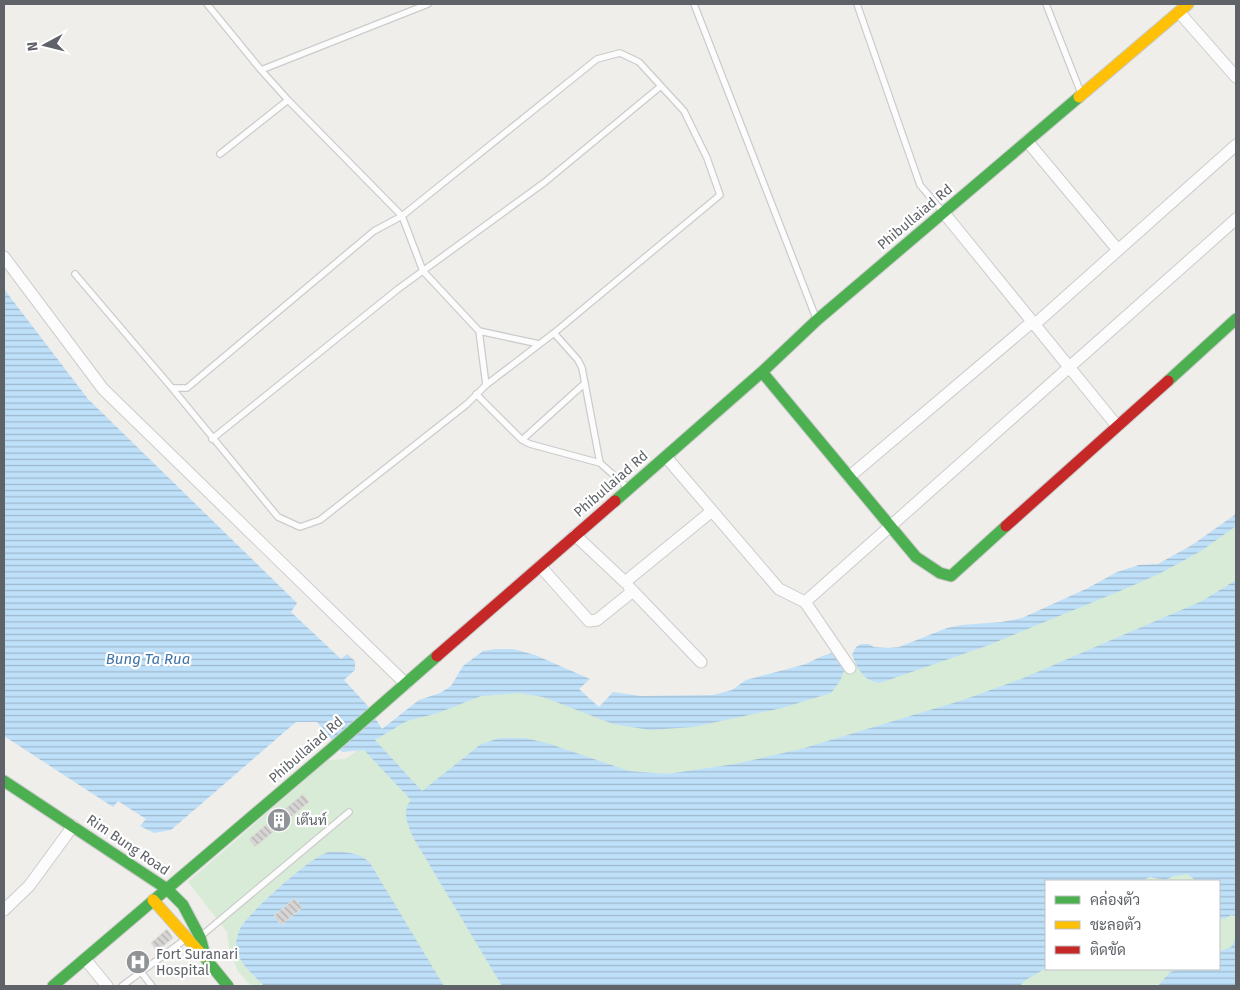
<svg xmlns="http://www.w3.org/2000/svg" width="1240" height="990" font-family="'Fira Sans',Sarabun,sans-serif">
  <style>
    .green { fill: #d8ebd6; fill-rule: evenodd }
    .water { fill: url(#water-rules) }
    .building { fill: url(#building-back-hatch); stroke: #deddd9 }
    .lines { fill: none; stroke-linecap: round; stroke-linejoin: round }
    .lane-casing { stroke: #cbcccc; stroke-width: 8 }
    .street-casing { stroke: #cbcccc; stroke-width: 13 }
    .fast-casing { stroke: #cacacb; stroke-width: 13 }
    .slow-casing { stroke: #cacacb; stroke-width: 13 }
    .jam-casing { stroke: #cacacb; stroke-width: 13 }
    .lane { stroke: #fdfcfc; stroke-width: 5.5 }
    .street { stroke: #fdfcfc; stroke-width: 11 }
    .fast { stroke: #4caf50; stroke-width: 11 }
    .slow { stroke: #ffc107; stroke-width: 11 }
    .jam { stroke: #c62828; stroke-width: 11 }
    .labels { text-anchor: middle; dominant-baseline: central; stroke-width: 4.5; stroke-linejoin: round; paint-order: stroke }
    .street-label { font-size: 14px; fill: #5f6368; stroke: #fff }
    .poi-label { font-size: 14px; fill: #5f6368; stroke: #fff; text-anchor: start }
    .water-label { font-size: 15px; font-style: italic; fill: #4174aa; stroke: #fff }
  </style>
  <defs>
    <pattern id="water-rules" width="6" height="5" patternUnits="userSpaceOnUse" patternTransform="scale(1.25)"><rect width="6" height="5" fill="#bfe0f9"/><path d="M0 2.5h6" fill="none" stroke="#9eb9cd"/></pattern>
    <pattern id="building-back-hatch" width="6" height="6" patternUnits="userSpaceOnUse" patternTransform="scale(1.25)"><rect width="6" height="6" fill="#d6d5d3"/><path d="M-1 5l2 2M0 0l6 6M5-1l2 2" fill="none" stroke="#b1b0af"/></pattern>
  </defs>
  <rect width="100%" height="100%" fill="#efeeea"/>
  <!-- green -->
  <path class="green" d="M1236 519V986H251L237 970 229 948 227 932 188 882 328 760 345 759 395 725 477 692 514 689 646 723 859 661 874 677 1161 567ZM1046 881H1219V969H1046Z"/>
  <!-- water -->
  <path class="water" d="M4 289 88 399 297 603 291 612 341 659 347 654 355 661V670L344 680 367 705 382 729 419 700 440 693 451 686 463 666 483 651 495 649H513L535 655 590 679 579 689 599 707 613 692 641 696 713 695 732 690 746 680 806 664 822 656 832 653 838 659 844 671 840 681 831 693 782 708 693 727 650 730 613 724 543 697 519 693 481 696 438 713 407 721 375 740 422 791 481 744 500 738H524L547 743 629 771 667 774 735 764 801 749 963 700 1021 679 1202 601 1236 580V916L1231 915 1225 919 1219 918V881H1194L1193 878 1187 874 1174 876 1165 880 1150 877 1141 881H1046V967C1037 976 1027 976 1020 986H502L414 839C408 826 401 812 411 800L364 750 342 752 317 722H296L171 830 154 833 140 826 146 819 118 801 113 807 4 736Z
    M1236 514V526L1201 551 1159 574 1120 591 989 645 880 683C863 681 858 669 852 655L856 647 861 644H869L874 647 888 648 899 647 947 628 961 625 1002 622 1022 618 1088 588 1117 572 1139 565 1158 564 1192 545Z
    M328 852C344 852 358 851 370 863L444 986H264C254 975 237 962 236 946 236 940 238 932 241 927 252 910 309 858 328 852Z
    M1236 938V986H1158L1170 972 1183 969H1219V952L1231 947Z"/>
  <!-- building -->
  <path class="building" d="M303 794 309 802 255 847 249 839Z
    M295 898 302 908 281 925 274 916Z
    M167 929 173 938 157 951 151 943Z"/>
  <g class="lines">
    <!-- lane casing -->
    <g class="lane-casing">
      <path id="lane" d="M207 4 261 70 428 4
        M694 4 816 318
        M857 4 920 185 943 212
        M1046 4 1081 93
        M261 70 288 100 402 216 423 271 479 331 486 385
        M220 154 288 100
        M75 274 172 388 278 517 300 527 320 520 467 404 486 385 554 333 720 195 707 158 684 111 639 62 620 53 597 59 402 216 374 231 187 388H172
        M479 331 539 344
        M554 333 578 360 582 368 600 463
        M476 394 522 440 530 444 600 463 627 487
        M212 439 398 289 545 182 661 86
        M522 440 585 383
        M201 936 349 812
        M141 972 152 986
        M122 986 187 938"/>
    </g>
    <!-- street casing -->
    <g class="street-casing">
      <path id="street" d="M1179 12 1236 77
        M1027 141 1118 250
        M944 213 1117 426
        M4 257 103 389 406 684
        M1034 325 1236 145
        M666 457 779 589 805 602 850 668
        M849 477 1032 322
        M575 535 625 582 712 511
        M540 566 589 621 597 620 633 591
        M629 587 701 662
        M805 602 1236 219
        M4 910 29 886 73 826
        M85 959 107 986"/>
    </g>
    <!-- fast casing -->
    <g class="fast-casing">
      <path id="fast" d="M762 372 916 557 940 573 951 576 1006 526
        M1168 381 1236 319
        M615 501 762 372 817 320 1079 97
        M4 781 167 889 183 905 200 937 206 959 228 986
        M53 986 330 750 437 656"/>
    </g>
    <!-- slow casing -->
    <g class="slow-casing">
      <path id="slow" d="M1079 97 1188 4
        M153 900 203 956"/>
    </g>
    <!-- jam casing -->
    <g class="jam-casing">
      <path id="jam" d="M1006 526 1168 381
        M437 656 615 501"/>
    </g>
    <!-- lane -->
    <use href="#lane" class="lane"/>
    <!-- street -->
    <use href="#street" class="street"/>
    <!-- fast -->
    <use href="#fast" class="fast"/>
    <!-- slow -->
    <use href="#slow" class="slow"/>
    <!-- jam -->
    <use href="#jam" class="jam"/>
  </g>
  <!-- icons -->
  <defs>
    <g id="building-disc" transform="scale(1.25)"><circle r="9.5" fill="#919496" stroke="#fff"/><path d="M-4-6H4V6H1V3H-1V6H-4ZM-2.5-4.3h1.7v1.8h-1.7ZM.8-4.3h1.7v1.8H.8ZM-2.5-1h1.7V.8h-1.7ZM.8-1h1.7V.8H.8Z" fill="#fff"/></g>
    <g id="hospital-disc" transform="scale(1.25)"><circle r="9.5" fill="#919496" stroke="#fff"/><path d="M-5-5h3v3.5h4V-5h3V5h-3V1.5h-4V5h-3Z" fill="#fff"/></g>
  </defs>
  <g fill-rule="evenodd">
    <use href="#building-disc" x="279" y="820"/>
    <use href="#hospital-disc" x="138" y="962"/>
  </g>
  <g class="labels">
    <!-- street labels -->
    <g class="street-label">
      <text transform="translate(915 217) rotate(-40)">Phibullaiad Rd</text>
      <text transform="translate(611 484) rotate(-41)">Phibullaiad Rd</text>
      <text transform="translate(306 750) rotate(-41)">Phibullaiad Rd</text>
      <text transform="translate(128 845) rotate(34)">Rim Bung Road</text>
    </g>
    <!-- poi labels -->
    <g class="poi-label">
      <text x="296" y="820">เต๊นท์</text>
      <text x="156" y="954">Fort Suranari<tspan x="156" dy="16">Hospital</tspan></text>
    </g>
    <!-- water labels -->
    <g class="water-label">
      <text x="148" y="659">Bung Ta Rua</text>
    </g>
  </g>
  <!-- border -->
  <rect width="1240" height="990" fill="none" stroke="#5f6368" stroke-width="10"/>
  <!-- legend -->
  <rect x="1045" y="880" width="175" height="90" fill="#ffffff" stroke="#bfc1c3"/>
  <rect x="1055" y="896" width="25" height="8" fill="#4caf50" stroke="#bfc1c3"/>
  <text x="1090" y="905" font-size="15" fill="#5f6368">คล่องตัว</text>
  <rect x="1055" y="921" width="25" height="8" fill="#ffc107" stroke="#bfc1c3"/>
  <text x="1090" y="930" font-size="15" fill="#5f6368">ชะลอตัว</text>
  <rect x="1055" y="946" width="25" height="8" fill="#c62828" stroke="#bfc1c3"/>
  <text x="1090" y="955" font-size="15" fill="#5f6368">ติดขัด</text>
  <!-- north arrow -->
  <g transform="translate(45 45) rotate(263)" stroke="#ffffff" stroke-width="4" paint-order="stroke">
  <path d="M0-4L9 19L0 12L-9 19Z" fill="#5f6368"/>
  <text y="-8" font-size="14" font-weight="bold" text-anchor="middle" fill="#5f6368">N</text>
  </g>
</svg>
